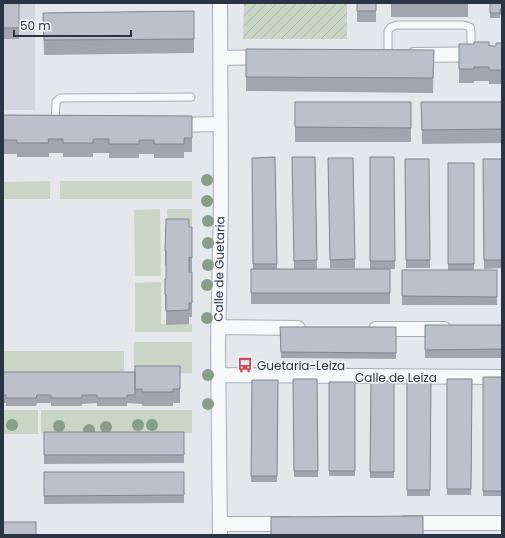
<svg xmlns="http://www.w3.org/2000/svg" width="505" height="538" font-family="Poppins,sans-serif">
  <style>
    .built { fill: #d2d6de }
    .grass { fill: #c9d6c5 }
    .garden { fill: url(#garden-furrows) }
    .lines { fill: none; stroke-linecap: round; stroke-linejoin: round }
    .lane-casing { stroke: #a9aeb7; stroke-width: 9 }
    .street-casing { stroke: #a9aeb7; stroke-width: 16 }
    .lane { stroke: #f7f8fa; stroke-width: 7 }
    .street { stroke: #f7f8fa; stroke-width: 14 }
    .tree { fill: #899d89 }
    .wall { fill: #a1a5ae }
    .building { fill: #bbc0ca; stroke: #83868d }
    .labels { text-anchor: middle; dominant-baseline: central; stroke-width: 3; stroke-linejoin: round; paint-order: stroke }
    .street-label { font-size: 12px; fill: #2b3445; stroke: #f4f6f9 }
    .poi-label { font-size: 12px; fill: #2b3445; stroke: #f4f6f9; text-anchor: start }
  </style>
  <defs>
    <pattern id="garden-furrows" width="10" height="10" patternUnits="userSpaceOnUse"><rect width="10" height="10" fill="#c9d6c5"/><path d="M-1 1l2-2M0 10L10 0M9 11l2-2" fill="none" stroke="#adb8ab"/></pattern>
  </defs>
  <rect width="100%" height="100%" fill="#e4e7ec"/>
  <!-- built -->
  <path class="built" d="M3 3H35V110H3Z"/>
  <!-- grass -->
  <path class="grass" d="M50 181V199H3V182Z
    M60 181H192V199H60Z
    M160 209 161 276H135L134 210Z
    M167 209H192V233H168Z
    M161 282V324H192V332H135V283Z
    M134 342H192V373L134 374Z
    M4 351H124V374H4Z
    M3 410H38V434H3Z
    M41 410H192V433H41Z"/>
  <!-- garden -->
  <path class="garden" d="M244 3H347V39H243Z"/>
  <g class="lines">
    <!-- lane casing -->
    <g class="lane-casing">
      <path id="lane" d="M388 56V31L391 27 397 25H463L470 27 471 32V54
        M55 125 56 102 59 99 61 98 191 97"/>
    </g>
    <!-- street casing -->
    <g class="street-casing">
      <path id="street" d="M220 3 221 206 218 345 220 535
        M414 55 502 54
        M220 58 266 57
        M175 125 220 124
        M218 327 298 328
        M376 329H444
        M218 375 502 377
        M404 523H502
        M220 524H290"/>
    </g>
    <!-- lane -->
    <use href="#lane" class="lane"/>
    <!-- street -->
    <use href="#street" class="street"/>
  </g>
  <!-- trees -->
  <g class="tree">
    <circle cx="207" cy="180" r="6"/>
    <circle cx="207" cy="201" r="6"/>
    <circle cx="208" cy="221" r="6"/>
    <circle cx="208" cy="243" r="6"/>
    <circle cx="208" cy="265" r="6"/>
    <circle cx="207" cy="285" r="6"/>
    <circle cx="207" cy="318" r="6"/>
    <circle cx="208" cy="375" r="6"/>
    <circle cx="208" cy="404" r="6"/>
    <circle cx="12" cy="425" r="6"/>
    <circle cx="138" cy="425" r="6"/>
    <circle cx="152" cy="425" r="6"/>
    <circle cx="59" cy="426" r="6"/>
    <circle cx="106" cy="427" r="6"/>
    <circle cx="89" cy="430" r="6"/>
  </g>
  <!-- wall -->
  <path class="wall" d="M3 3H19V39H3Z
    M357 3H376V22H357Z
    M391 3H468V17H391Z
    M490 3H502V15H500V18H490Z
    M194 11V53L44 55 43 13Z
    M502 43V84H489V81H474V83H459V44L496 46Z
    M246 49 434 50 433 93 246 91Z
    M295 102H411V142H295Z
    M421 102H502V143L422 144Z
    M3 115 192 116V152H184V158H154V154H139V158H109V153H93V157H63V153H49V157H17V154H3Z
    M275 157 277 269H294L292 157H315L317 269H370V157H394L395 269H390V304H251V269H253L252 158Z
    M328 158H353L355 268H330Z
    M405 159H429L430 268H406Z
    M483 159H502V268L484 269Z
    M448 163H474V270H448Z
    M189 227H192V272L189 271V272H192V317H189V324L166 325V309H165V279H166V265H165V251Z
    M402 270H497V305H402Z
    M425 325H502V358H425Z
    M280 327H396V359L281 358Z
    M3 372 180 389V403H173V406H142V404L127 403V406H97V403L82 404V406H51V403H37L36 406H6V403H3Z
    M483 377H502V496H483Z
    M293 379H317L318 477H294Z
    M407 379H431L430 496H407Z
    M447 379H472L471 495H447Z
    M252 380H278L277 482H251Z
    M371 381H394V478H370Z
    M329 382H355V476H329Z
    M44 432H184V463L44 464Z
    M44 472H184V503L44 504Z"/>
  <!-- building -->
  <path class="building" d="M3 3H19V28H3Z
    M357 3H376V11H357Z
    M490 3H502V9H500V13H490Z
    M194 11V39L44 40 43 13Z
    M474 42H489V46H496V43H502V70H489V67H474V69H459V44H474Z
    M246 49 434 50 433 78 246 77Z
    M295 102H411V128L295 127Z
    M421 102H502V129L422 130Z
    M3 115 192 116V138H184V144H154V140H139V144H109V139H93V143H63V139H48L49 143H17V140H3Z
    M275 157 277 264H253L252 158Z
    M292 157H315L317 260 294 261Z
    M370 157H394L395 261H370Z
    M328 158H353L355 259 330 260Z
    M405 159H429L430 260H406Z
    M483 159H502V260H484Z
    M448 163H474V264H448Z
    M166 219H189V227H192V258L189 257V272H192V303H189V310L166 311V295H165V279H166V251H165Z
    M251 269H390V293H251Z
    M402 270H497V297L402 296Z
    M425 325H502V349L425 350Z
    M280 327H396V353L281 352Z
    M135 366H180V389H173V392H142V389H135Z
    M3 372H135V395H127V398H97V395H82V398H51V395H37L36 398H6V395H3Z
    M483 377H502V491H483Z
    M293 379H317L318 471H294Z
    M407 379H431L430 490H407Z
    M447 379H472L471 489H447Z
    M252 380H278L277 476H251Z
    M371 381H394V472H370Z
    M329 382H355V471H329Z
    M44 432H184V455H44Z
    M44 472H184V495L44 496Z
    M423 516V535H271V517Z
    M3 522H36V535H3Z"/>
  <!-- icons -->
  <defs>
    <g id="bus-bare" transform="scale(1.2)"><path d="M-5-6H5V4H4V6H2V4H-2V6H-4V4H-5ZM-3.5-4V0h7V-4ZM-3.5 1.2v1.5H-2V1.2ZM2 1.2v1.5H3.5V1.2Z" fill="#d1495b" stroke="#f4f6f9" stroke-width="2.5" paint-order="stroke"/></g>
  </defs>
  <g fill-rule="evenodd">
    <use href="#bus-bare" x="245" y="365"/>
  </g>
  <g class="labels">
    <!-- street labels -->
    <g class="street-label">
      <text transform="translate(219 269) rotate(-89)">Calle de Guetaria</text>
      <text x="396" y="377">Calle de Leiza</text>
    </g>
    <!-- poi labels -->
    <g class="poi-label">
      <text x="257" y="365">Guetaria-Leiza</text>
    </g>
  </g>
  <!-- border -->
  <rect width="505" height="538" fill="none" stroke="#2b3445" stroke-width="8"/>
  <!-- scale -->
  <path d="M14 30v6h117v-6" fill="none" stroke="#2b3445" stroke-width="2"/>
  <text x="20" y="30" font-size="12" fill="#2b3445" stroke="#f4f6f9" stroke-width="3" paint-order="stroke">50 m</text>
</svg>
